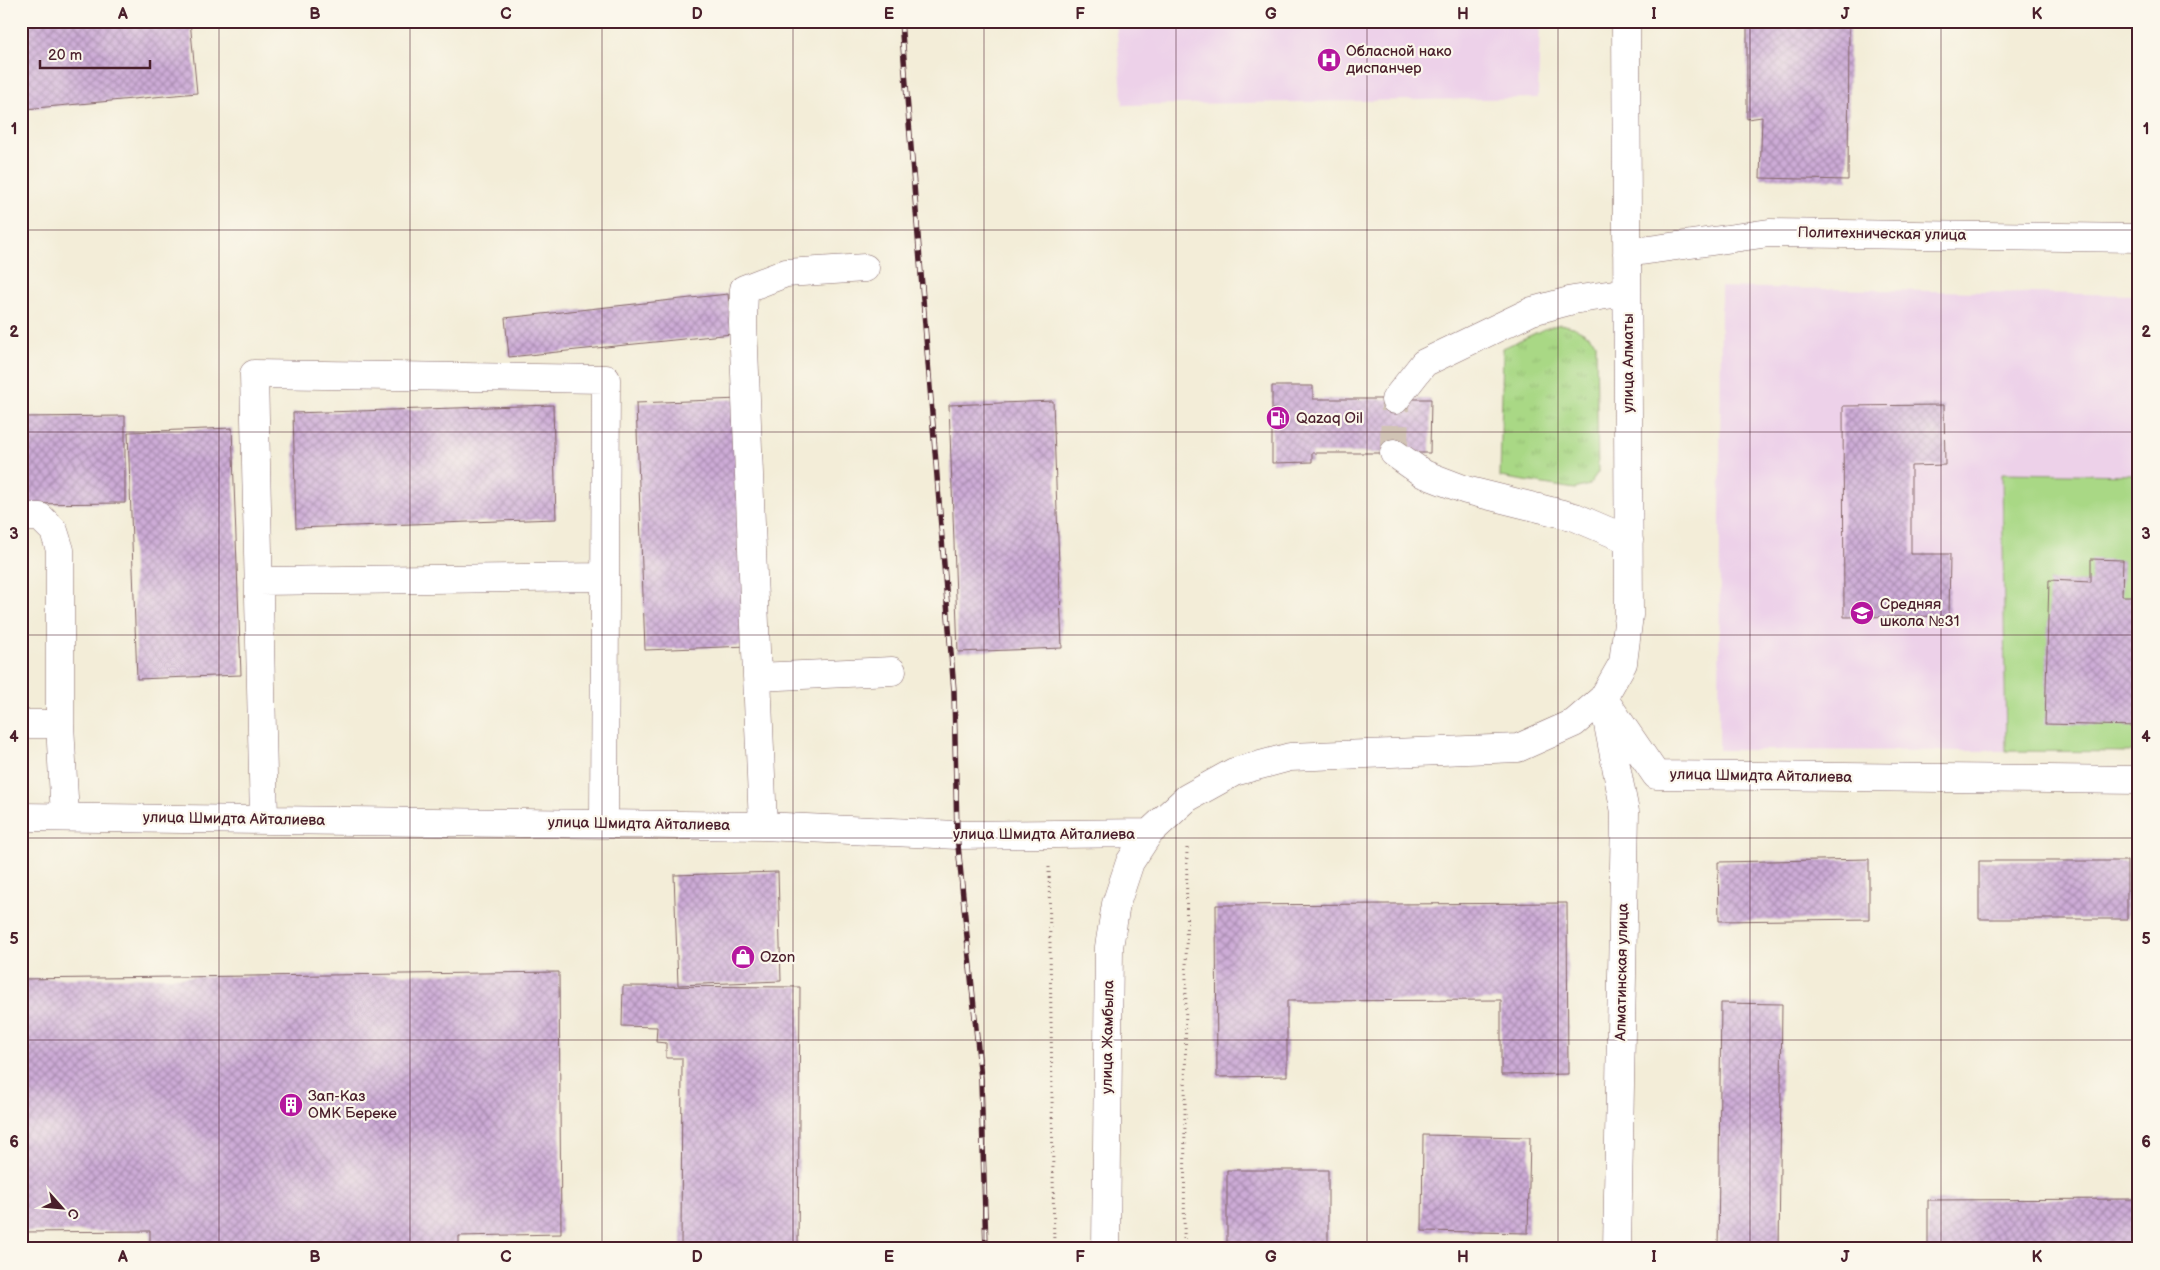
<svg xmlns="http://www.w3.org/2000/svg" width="2160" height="1270" font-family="'Balsamiq Sans',sans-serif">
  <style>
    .built { fill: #edd1e9 }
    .grass { fill: url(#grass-tufts); stroke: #7a7c58 }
    .green { fill: #a9d885; stroke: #7a7c58 }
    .building { fill: url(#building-cross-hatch) }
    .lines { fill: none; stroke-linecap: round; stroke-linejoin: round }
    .minor-tunnel { stroke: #d1c4b5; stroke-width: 28; stroke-dasharray: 28 14; stroke-linecap: butt }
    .minor-casing { stroke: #856768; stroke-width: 29 }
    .path { stroke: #856768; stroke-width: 3; stroke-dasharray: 1 4; stroke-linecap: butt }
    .minor { stroke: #fff; stroke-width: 28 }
    .rail-casing { stroke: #4a1f2b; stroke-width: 5.5 }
    .rail { stroke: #fbf7ec; stroke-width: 4; stroke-dasharray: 11; stroke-linecap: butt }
    .grid { fill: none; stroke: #4a1f2b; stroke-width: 1; stroke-opacity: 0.55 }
    .labels { text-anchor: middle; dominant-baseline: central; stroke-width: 4.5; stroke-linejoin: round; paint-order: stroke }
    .poi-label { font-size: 15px; fill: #4a1f2b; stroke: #fbf7ec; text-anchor: start }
    .street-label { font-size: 15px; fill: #4a1f2b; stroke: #fbf7ec }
    .neatline { fill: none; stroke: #4a1f2b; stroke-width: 2 }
    .grid-label { font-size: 16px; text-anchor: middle; font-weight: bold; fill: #4a1f2b }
  </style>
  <defs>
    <pattern id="grass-tufts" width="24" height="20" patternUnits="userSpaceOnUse" patternTransform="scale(1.25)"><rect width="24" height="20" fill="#a9d885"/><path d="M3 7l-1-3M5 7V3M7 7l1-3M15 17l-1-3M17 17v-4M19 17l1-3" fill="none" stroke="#93b973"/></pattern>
    <pattern id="building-cross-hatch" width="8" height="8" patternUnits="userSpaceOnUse" patternTransform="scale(1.25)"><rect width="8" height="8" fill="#cdacd7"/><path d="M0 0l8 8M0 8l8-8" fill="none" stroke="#a88baf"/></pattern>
  </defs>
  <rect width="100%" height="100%" fill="#fbf7ec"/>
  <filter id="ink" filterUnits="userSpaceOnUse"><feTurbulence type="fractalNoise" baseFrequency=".02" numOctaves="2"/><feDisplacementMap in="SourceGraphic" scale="10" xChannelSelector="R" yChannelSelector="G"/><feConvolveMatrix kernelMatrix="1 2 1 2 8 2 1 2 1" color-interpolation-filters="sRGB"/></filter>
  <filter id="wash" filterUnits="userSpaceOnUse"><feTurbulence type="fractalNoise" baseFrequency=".0096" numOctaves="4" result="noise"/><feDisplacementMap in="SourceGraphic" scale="20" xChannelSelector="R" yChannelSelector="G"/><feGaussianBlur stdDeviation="1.12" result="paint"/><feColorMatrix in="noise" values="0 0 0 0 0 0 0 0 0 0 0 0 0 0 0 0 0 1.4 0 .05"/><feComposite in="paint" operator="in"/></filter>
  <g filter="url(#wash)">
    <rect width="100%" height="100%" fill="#f3edd8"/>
    <!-- built -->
    <path class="built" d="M1116 21H1540L1538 98 1123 105Z
      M1721 287 2139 295V475L2002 473 2006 751 1719 750Z"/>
    <!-- grass -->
    <path class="grass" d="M1560 324C1576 327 1585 331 1596 343L1598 472 1589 485 1575 489 1500 477 1503 348 1544 329Z"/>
    <!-- green -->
    <path class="green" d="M2002 473 2139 475V752L2006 751Z"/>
    <g id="blocks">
      <!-- building -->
      <path class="building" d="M21 21H190L197 93 25 109 21 65Z
        M1747 21H1849L1848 180 1760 178 1762 117 1747 119Z
        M728 294 732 334 509 357 505 318Z
        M1272 386H1313V399H1431L1430 453H1312V462L1272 463Z
        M740 399 749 646 645 650 636 403Z
        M1053 401 1062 648 958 652 949 405Z
        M553 405 556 519 296 528 293 413Z
        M1944 405 1945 465 1911 466V554H1950L1949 616 1844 617 1843 406Z
        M125 416V503L21 504V417Z
        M232 428 241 675 137 679 128 432Z
        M2091 559 2123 560 2122 596H2139V726L2045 724 2049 580 2091 582Z
        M1869 859V919L1719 921 1718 862Z
        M1979 861H2127V919H1979Z
        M778 872 781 981 678 985 674 875Z
        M1567 903 1568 1074 1501 1075V1000L1287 1001V1076L1217 1077 1216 905Z
        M559 972 561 1234 459 1236V1249H150V1231L21 1232V979Z
        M623 986 800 987 798 1249H681L682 1058H666V1043L656 1042 657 1027 622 1026Z
        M1721 1003 1782 1004 1779 1249H1718Z
        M1423 1135 1530 1137 1528 1233 1422 1231Z
        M1227 1170H1328V1248H1227Z
        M2139 1199V1249H1928V1200Z"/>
    </g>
  </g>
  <g filter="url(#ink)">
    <use href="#blocks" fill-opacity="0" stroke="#856768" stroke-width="1"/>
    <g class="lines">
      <!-- minor-tunnel -->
      <path class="minor-tunnel" d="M1394 453 1395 400"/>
      <!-- minor casing -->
      <g class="minor-casing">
        <path id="minor" d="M1627 253 1769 233 2139 238
          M1395 400 1424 363 1532 311 1573 300 1627 292
          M1394 453 1424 474 1466 490 1575 517 1629 540
          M21 517H40L54 531 60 550V724L65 817
          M259 581 605 577
          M757 677 892 671
          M1603 698 1656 775 2139 780
          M1605 709 1625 812 1617 1249
          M21 724H60
          M21 817 763 826 957 835 1149 833 1187 798 1234 772 1290 757 1518 748 1574 723 1603 698 1623 663 1629 615 1626 21
          M264 820 254 374 606 379 604 824
          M763 826 743 323 744 289 786 273 865 268
          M1106 1249 1109 947 1116 904 1130 862 1149 833"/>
      </g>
      <!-- path -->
      <path class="path" d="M1049 867 1054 1249
        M1184 1249 1187 844"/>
      <!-- minor -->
      <use href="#minor" class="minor"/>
      <!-- rail casing -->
      <g class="rail-casing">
        <path id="rail" d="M901 21 954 691 957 835 981 1079 986 1249"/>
      </g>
      <!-- rail -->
      <use href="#rail" class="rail"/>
    </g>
  </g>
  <!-- grid -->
  <path class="grid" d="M219 21V1249M410 21V1249M602 21V1249M793 21V1249M984 21V1249M1176 21V1249M1367 21V1249M1558 21V1249M1750 21V1249M1941 21V1249M21 230H2139M21 432H2139M21 635H2139M21 838H2139M21 1040H2139"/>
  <!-- icons -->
  <defs>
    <g id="hospital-disc" transform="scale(1.25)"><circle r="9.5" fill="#b5179e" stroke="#fbf7ec"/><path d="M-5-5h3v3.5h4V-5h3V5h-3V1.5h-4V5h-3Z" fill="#fff"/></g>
    <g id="fuel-disc" transform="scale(1.25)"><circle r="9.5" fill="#b5179e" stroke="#fbf7ec"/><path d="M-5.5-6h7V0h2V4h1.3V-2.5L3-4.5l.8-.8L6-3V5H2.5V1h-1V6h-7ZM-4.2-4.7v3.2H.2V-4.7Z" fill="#fff"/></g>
    <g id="school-disc" transform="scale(1.25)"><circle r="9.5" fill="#b5179e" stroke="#fbf7ec"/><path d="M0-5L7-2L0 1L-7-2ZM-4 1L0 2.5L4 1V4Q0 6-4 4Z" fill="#fff"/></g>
    <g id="shop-disc" transform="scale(1.25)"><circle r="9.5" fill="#b5179e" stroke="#fbf7ec"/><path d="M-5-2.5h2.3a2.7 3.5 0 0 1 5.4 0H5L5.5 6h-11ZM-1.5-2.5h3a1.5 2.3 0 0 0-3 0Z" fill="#fff"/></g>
    <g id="building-disc" transform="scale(1.25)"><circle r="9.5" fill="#b5179e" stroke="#fbf7ec"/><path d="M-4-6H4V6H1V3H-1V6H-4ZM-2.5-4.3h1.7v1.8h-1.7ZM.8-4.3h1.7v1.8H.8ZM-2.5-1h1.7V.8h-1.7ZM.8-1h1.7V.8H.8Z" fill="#fff"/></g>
  </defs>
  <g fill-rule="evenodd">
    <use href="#hospital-disc" x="1329" y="60"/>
    <use href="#fuel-disc" x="1278" y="418"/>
    <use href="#school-disc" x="1862" y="613"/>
    <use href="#shop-disc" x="743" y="957"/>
    <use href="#building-disc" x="291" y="1105"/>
  </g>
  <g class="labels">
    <!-- poi labels -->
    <g class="poi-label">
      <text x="1346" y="51">Обласной нако<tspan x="1346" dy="17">диспанчер</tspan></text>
      <text x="1296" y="418">Qazaq Oil</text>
      <text x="1880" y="604">Средняя<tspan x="1880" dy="17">школа №31</tspan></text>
      <text x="760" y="957">Ozon</text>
      <text x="308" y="1096">Зап-Каз<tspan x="308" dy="17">ОМК Береке</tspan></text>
    </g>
    <!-- street labels -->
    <g class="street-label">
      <text transform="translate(1882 234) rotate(1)">Политехническая улица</text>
      <text transform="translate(1628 363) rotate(-90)">улица Алматы</text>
      <text transform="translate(1761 776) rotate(1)">улица Шмидта Айталиева</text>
      <text transform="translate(234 819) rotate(1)">улица Шмидта Айталиева</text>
      <text transform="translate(639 824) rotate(1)">улица Шмидта Айталиева</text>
      <text x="1044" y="834">улица Шмидта Айталиева</text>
      <text transform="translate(1622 972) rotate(-89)">Алматинская улица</text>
      <text transform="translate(1108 1037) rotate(-89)">улица Жамбыла</text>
    </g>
  </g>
  <!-- margin -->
  <rect width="2160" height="1270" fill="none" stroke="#fbf7ec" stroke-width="55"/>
  <!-- north arrow -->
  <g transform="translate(62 1208) rotate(117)" stroke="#fbf7ec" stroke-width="4" paint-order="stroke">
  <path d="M0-4L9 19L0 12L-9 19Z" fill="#4a1f2b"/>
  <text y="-8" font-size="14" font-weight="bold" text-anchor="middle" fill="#4a1f2b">С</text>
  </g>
  <!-- scale -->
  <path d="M40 60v8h110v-8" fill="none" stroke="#4a1f2b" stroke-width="2.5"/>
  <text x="48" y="60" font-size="15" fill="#4a1f2b" stroke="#fbf7ec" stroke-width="4" paint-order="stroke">20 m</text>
  <rect x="28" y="28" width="2104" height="1214" class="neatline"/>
  <g class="grid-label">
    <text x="123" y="19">A</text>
    <text x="315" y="19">B</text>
    <text x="506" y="19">C</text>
    <text x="697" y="19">D</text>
    <text x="889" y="19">E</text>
    <text x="1080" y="19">F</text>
    <text x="1271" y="19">G</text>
    <text x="1463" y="19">H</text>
    <text x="1654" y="19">I</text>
    <text x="1845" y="19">J</text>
    <text x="2037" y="19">K</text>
    <text x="14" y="134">1</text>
    <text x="2146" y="134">1</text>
    <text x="14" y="337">2</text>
    <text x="2146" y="337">2</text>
    <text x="14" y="539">3</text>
    <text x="2146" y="539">3</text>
    <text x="14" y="742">4</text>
    <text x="2146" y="742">4</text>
    <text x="14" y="944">5</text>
    <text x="2146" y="944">5</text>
    <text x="14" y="1147">6</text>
    <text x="2146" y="1147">6</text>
    <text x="123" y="1262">A</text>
    <text x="315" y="1262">B</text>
    <text x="506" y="1262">C</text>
    <text x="697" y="1262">D</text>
    <text x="889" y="1262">E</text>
    <text x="1080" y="1262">F</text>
    <text x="1271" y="1262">G</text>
    <text x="1463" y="1262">H</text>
    <text x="1654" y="1262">I</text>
    <text x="1845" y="1262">J</text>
    <text x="2037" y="1262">K</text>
  </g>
</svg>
